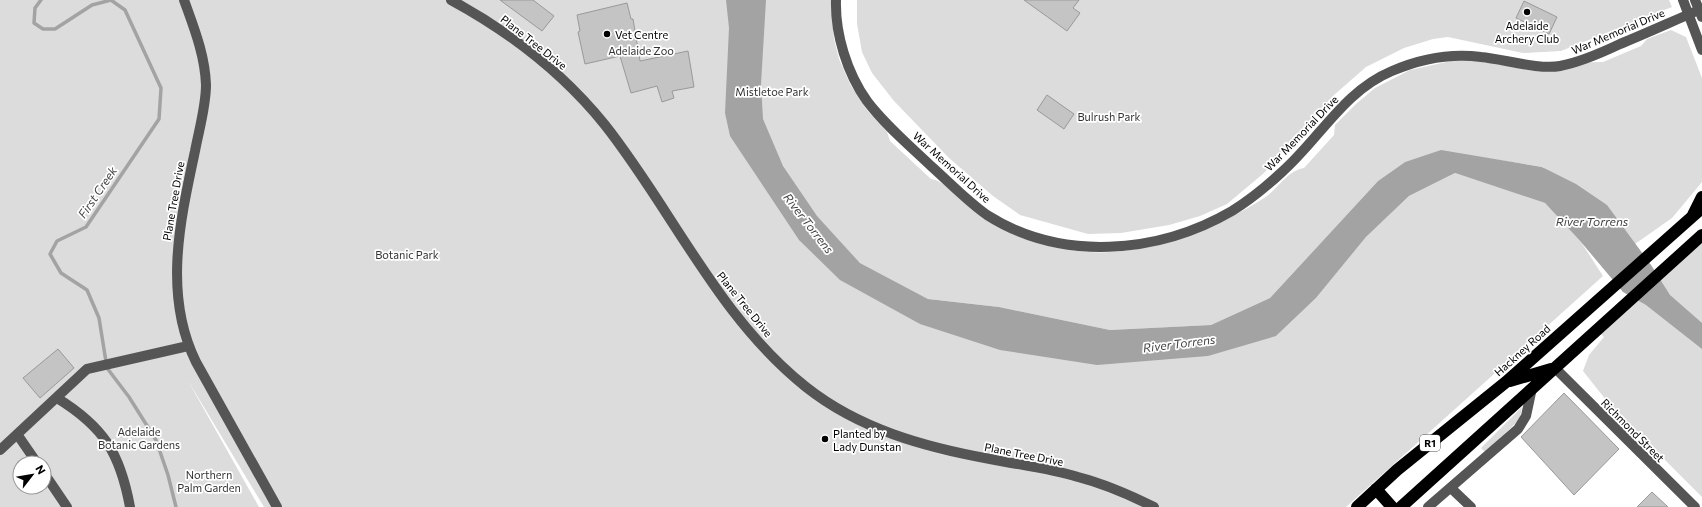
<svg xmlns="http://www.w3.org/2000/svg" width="1702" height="507" font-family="Commissioner,sans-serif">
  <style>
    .green { fill: #dcdcdc; fill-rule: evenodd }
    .water { fill: #a3a3a3 }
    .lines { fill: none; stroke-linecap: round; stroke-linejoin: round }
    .stream { stroke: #a3a3a3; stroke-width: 3.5 }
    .building { fill: #c4c4c4; stroke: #999 }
    .minor { stroke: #555; stroke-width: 10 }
    .highway { stroke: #000; stroke-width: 12 }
    .poi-dot { fill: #000; stroke: #fff; stroke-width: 1.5 }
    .labels { text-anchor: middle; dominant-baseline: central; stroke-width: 3.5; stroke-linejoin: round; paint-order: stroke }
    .shield { fill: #fff; stroke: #4c4c4c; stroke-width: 1 }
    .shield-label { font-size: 10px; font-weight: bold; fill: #000 }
    .poi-label { font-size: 11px; fill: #000; stroke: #fff; text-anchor: start }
    .street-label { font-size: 11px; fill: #000; stroke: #fff }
    .park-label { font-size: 11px; fill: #333; stroke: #fff }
    .water-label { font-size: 12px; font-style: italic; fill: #444; stroke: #fff }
  </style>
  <rect width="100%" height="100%" fill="#fff"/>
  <!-- green -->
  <path class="green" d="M0 0H831L834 39 839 59 850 84 867 110 887 132 890 141 931 179C945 181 953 195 965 203 979 213 993 222 1008 231 1028 243 1055 248 1078 251 1139 259 1213 231 1264 198 1277 190 1288 170 1304 168L1334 135 1335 125 1356 104 1375 88 1410 70 1451 61H1474L1498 64 1603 62 1641 46 1647 39 1671 30 1686 37 1702 78V182L1672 218 1635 244 1543 167 1441 151 1405 162 1378 181 1270 298 1211 325 1110 330 999 307 928 299 860 263 823 223 800 239 920 324 1276 336 1316 298 1366 237 1409 196 1455 173 1545 203 1581 242 1603 276 1346 507H264L187 379 259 507H0ZM20 463H44V487H20Z
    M857 0H1669L1672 7 1561 51 1523 53 1448 37 1433 39 1404 48 1366 67 1334 95 1264 173 1227 204 1200 216 1169 225 1121 233 1088 234 1020 215 993 196 949 158 894 101 872 73 862 52 857 24Z
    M1702 235V497L1610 405 1583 371 1589 355 1604 337 1596 329Z
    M1522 407 1520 417 1516 423 1485 452 1481 448Z"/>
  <!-- water -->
  <path class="water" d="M726 0H766L761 84 763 119 783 166 817 216 860 263 928 299 999 307 1110 330 1211 325 1270 298 1378 181 1405 162 1441 150 1542 167 1576 184 1607 205 1651 265 1670 295 1702 323V349L1646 305 1623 292 1581 242 1545 203 1455 173 1409 196 1366 237 1316 298 1276 336 1208 356 1097 365 1000 350 920 324 840 280 799 240 730 136 725 113 729 28Z"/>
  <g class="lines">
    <!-- stream -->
    <path class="stream" d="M41 0 35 8 34 23 43 29H55L92 5 111 0
      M111 0 125 10 161 88 159 119 86 227 57 241 50 254 61 273 87 290 99 318 107 368 129 397 156 440 168 475 176 507"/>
  </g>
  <!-- building -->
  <path class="building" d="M500 0H533L554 16 542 31Z
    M1024 0H1079L1073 8 1080 13 1067 31Z
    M1524 1 1557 17 1549 34 1516 18Z
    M627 3 631 19H633L640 61 688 51 694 87 672 91 674 98 662 102 657 86 631 93 620 56 585 64 578 32 580 31 577 15Z
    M1047 95 1074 114 1064 129 1037 110Z
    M58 349 74 368 40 398 23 378Z
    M1564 393 1619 449 1574 495 1521 437Z
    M1652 492 1668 507H1637Z"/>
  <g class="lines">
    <!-- minor -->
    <path class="minor" d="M184 0C194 28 205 55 206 85 206 106 199 130 195 151 180 221 163 295 196 362L277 507
      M451 0C510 32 563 73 605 125 673 211 718 317 806 387 859 429 924 447 990 459 1019 465 1049 468 1078 477 1105 484 1130 495 1154 507
      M836 0C835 34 847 73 867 101 885 125 909 145 931 166 949 182 967 201 987 215 1061 262 1158 254 1232 211 1250 200 1267 186 1283 171 1320 138 1344 91 1392 71 1420 59 1451 53 1481 57 1503 59 1539 70 1560 66 1581 62 1601 53 1620 44 1647 33 1673 21 1699 10
      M1683 0 1702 50
      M1695 0 1702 17
      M1555 368 1695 507
      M57 398C104 427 120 453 130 507
      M17 434 37 463
      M0 450 87 369 188 346
      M44 473 67 507
      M1451 488 1471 507
      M1428 507 1518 429 1526 416 1532 388"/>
    <!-- highway -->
    <path class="highway" d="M1693 215 1702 197
      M1510 381 1551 369
      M1376 489 1392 507
      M1357 507 1397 470 1506 382 1702 208
      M1401 507 1702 235"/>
  </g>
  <!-- markers -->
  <g class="poi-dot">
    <circle cx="1527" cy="12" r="4"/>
    <circle cx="607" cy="34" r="4"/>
    <circle cx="825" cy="439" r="4"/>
  </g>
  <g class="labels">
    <!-- shield labels -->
    <rect class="shield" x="1420" y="435" width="20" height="16" rx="3"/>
    <g class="shield-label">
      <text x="1430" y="443">R1</text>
    </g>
    <!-- poi labels -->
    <g class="poi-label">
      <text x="1527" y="25" text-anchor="middle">Adelaide<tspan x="1527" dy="13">Archery Club</tspan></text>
      <text x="615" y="34">Vet Centre</text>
      <text x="833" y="433">Planted by<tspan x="833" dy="13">Lady Dunstan</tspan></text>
    </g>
    <!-- street labels -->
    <g class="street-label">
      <text transform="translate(1618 31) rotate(-23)">War Memorial Drive</text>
      <text transform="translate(534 42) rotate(38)">Plane Tree Drive</text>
      <text transform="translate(1301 133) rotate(-46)">War Memorial Drive</text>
      <text transform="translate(952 167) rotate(42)">War Memorial Drive</text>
      <text transform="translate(173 201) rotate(-80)">Plane Tree Drive</text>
      <text transform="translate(745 304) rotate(51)">Plane Tree Drive</text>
      <text transform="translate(1522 350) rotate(-42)">Hackney Road</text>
      <text transform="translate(1633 430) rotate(45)">Richmond Street</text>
      <text transform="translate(1024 454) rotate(11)">Plane Tree Drive</text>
    </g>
    <!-- park labels -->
    <g class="park-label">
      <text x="641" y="50">Adelaide Zoo</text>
      <text x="772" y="91">Mistletoe Park</text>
      <text x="1109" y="116">Bulrush Park</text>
      <text x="407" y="254">Botanic Park</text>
      <text x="139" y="431">Adelaide<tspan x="139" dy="13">Botanic Gardens</tspan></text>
      <text x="209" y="474">Northern<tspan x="209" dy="13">Palm Garden</tspan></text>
    </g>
    <!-- water labels -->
    <g class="water-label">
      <text transform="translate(97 192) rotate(-56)">First Creek</text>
      <text x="1592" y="221">River Torrens</text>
      <text transform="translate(809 223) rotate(52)">River Torrens</text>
      <text transform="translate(1179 343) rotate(-7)">River Torrens</text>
    </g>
  </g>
  <!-- north arrow -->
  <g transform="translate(32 475) rotate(59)"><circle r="19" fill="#ffffff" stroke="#999999"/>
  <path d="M0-3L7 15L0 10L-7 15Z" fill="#000000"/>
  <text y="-6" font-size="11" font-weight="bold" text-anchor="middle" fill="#000000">N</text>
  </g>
</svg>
